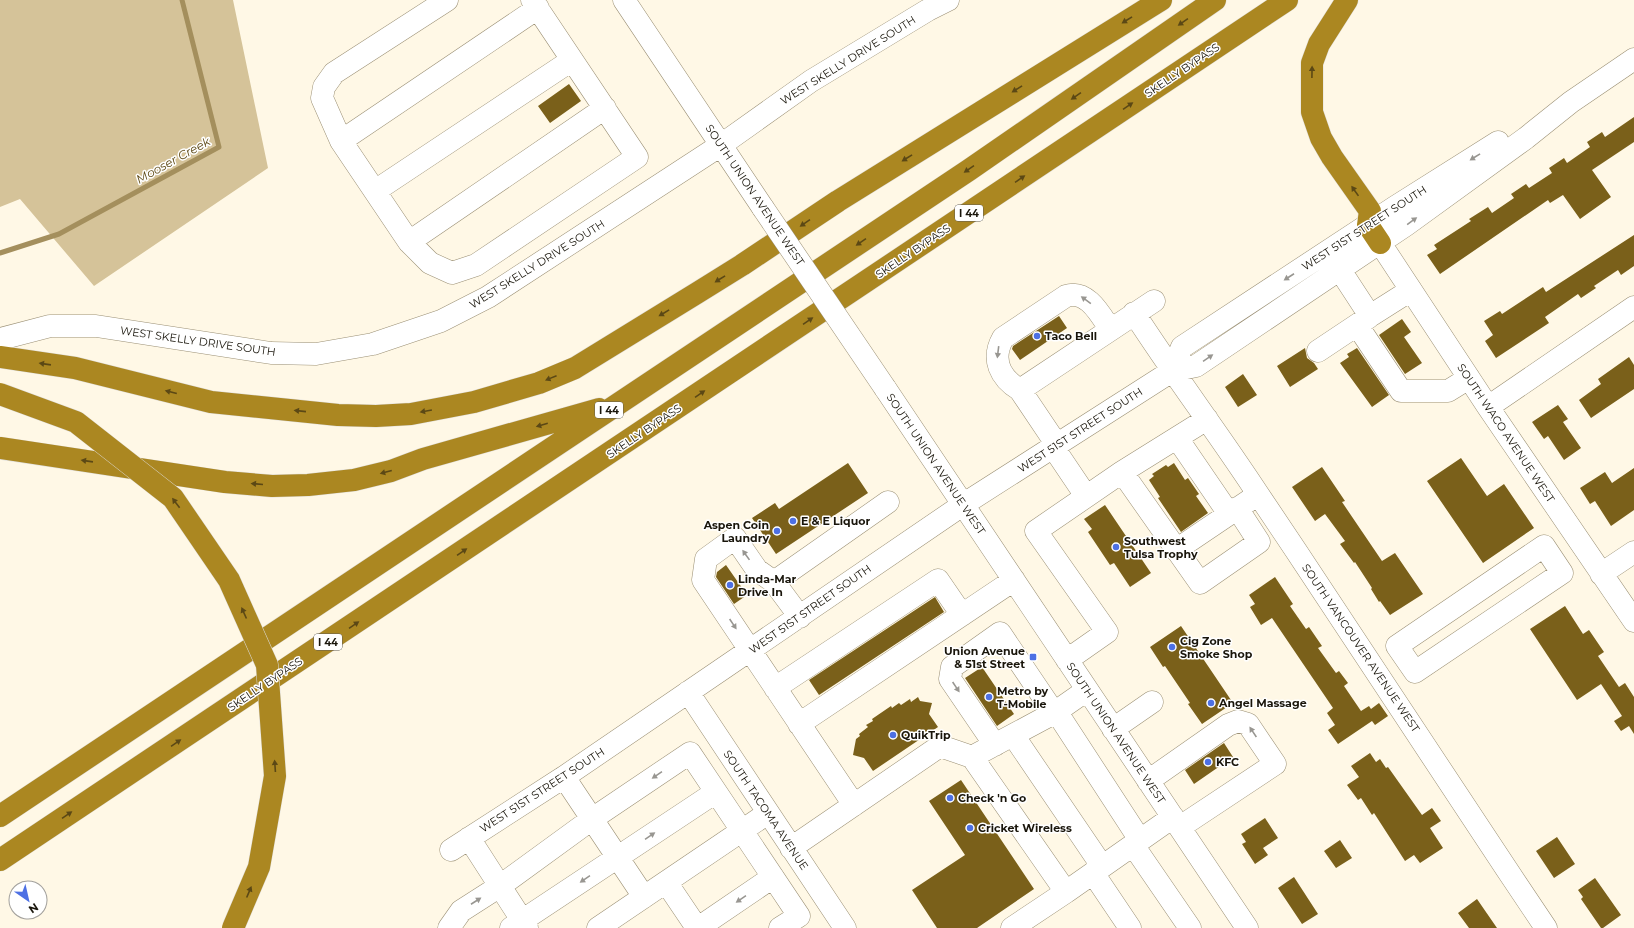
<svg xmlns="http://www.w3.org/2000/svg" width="1634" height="928" font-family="Montserrat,sans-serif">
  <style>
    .green { fill: #d5c399 }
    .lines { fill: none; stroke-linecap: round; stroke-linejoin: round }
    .stream { stroke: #a48f5d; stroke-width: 5 }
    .building { fill: #7a601a }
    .minor-casing { stroke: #9b9075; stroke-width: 23 }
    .highway-casing { stroke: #dfdedd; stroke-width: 23 }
    .minor { stroke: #fff; stroke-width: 22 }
    .highway { stroke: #ab8721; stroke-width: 22 }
    .minor-bridge-casing { stroke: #9b9075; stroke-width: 23; stroke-linecap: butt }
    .highway-bridge-casing { stroke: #dfdedd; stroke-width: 23; stroke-linecap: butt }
    .minor-bridge { stroke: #fff; stroke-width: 22 }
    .highway-bridge { stroke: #ab8721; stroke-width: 22 }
    .oneway { fill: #5b4815 }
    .oneway2 { fill: #989691 }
    .poi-dot { fill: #4d70e4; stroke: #fff; stroke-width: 1.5 }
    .labels { text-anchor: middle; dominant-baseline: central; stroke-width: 3; stroke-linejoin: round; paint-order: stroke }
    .shield { fill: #fff; stroke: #5e5b54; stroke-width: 1 }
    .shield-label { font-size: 10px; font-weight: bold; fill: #19150b }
    .street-label { font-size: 11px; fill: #19150b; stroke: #fff }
    .poi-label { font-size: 11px; font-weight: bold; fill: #19150b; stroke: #fff; text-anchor: start }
    .water-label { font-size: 12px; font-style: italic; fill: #5e4a16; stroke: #fff }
  </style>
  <rect width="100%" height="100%" fill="#fff8e6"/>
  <!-- green -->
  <path class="green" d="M0 0H233L268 168 94 286 20 199 0 207Z"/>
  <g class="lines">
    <!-- stream -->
    <path class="stream" d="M0 253 59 234 219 147 182 0"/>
  </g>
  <!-- building -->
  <path class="building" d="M569 84 581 101 550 123 538 106Z
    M1634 117V142L1592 170 1611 197 1580 219 1563 195 1550 203 1548 200 1440 274 1427 255 1437 249 1434 245 1471 221 1469 219 1488 207 1492 213 1514 198 1511 194 1526 184 1529 188 1552 173 1549 168 1564 158 1567 163 1590 147 1587 142 1602 132 1605 137Z
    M1634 235V266L1621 275 1618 270 1594 286 1596 288 1581 298 1578 294 1545 317 1549 323 1496 358 1485 341 1493 335 1484 321 1500 311 1502 314 1543 287 1546 292Z
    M1059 316 1067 328 1020 360 1012 349 1013 346Z
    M1402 319 1411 332 1404 337 1422 363 1405 374 1379 335Z
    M1305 348 1307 358 1314 363 1318 369 1290 387 1277 366Z
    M1357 348 1389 395 1372 407 1340 363 1349 357 1347 354Z
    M1629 357 1634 365V389L1591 418 1579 400 1601 384 1598 379Z
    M1243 374 1257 395 1238 407 1225 387Z
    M1558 405 1568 419 1563 422 1581 448 1564 460 1548 436 1544 439 1532 422Z
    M1461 458 1487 496 1504 484 1534 528 1483 563 1427 481Z
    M848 463 868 493 776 554 752 518 775 503 779 509Z
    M1174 463 1185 480 1188 478 1199 494 1196 496 1208 513 1181 532 1158 498 1160 497 1149 480 1154 476 1152 474 1166 465 1168 467Z
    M1322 467 1345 501 1342 502 1382 561 1395 553 1423 594 1390 615 1380 601 1379 602 1371 589 1372 588 1355 562 1354 563 1340 544 1345 541 1325 514 1315 521 1292 487Z
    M1634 468V510L1611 526 1595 501 1590 504 1580 488 1605 472 1612 483Z
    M1105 505 1151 573 1130 587 1114 563 1110 565 1088 532 1092 529 1084 519Z
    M726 565 747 595 734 604 716 577 717 572Z
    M1275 577 1293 604 1290 606 1306 629 1309 627 1322 646 1318 648 1336 673 1339 671 1348 683 1344 686 1361 711 1369 706 1371 709 1379 703 1388 716 1375 725 1372 721 1338 744 1328 730 1335 725 1327 713 1333 708 1272 618 1261 625 1250 607 1255 604 1249 595Z
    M935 597 944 612 819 695 809 680Z
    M1565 606 1583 634 1589 630 1604 652 1598 656 1619 687 1625 683 1634 697V734L1629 726 1621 731 1614 721 1622 716 1601 684 1577 700 1530 629Z
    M1181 626 1233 703 1202 724 1188 704 1190 703 1165 666 1163 667 1150 647Z
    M982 667 1014 714 997 726 965 678Z
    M918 697 920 701 932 703 929 714 938 727 873 771 864 758 853 755 856 739 860 736 859 734 868 727 866 725 873 721 872 719 891 706 892 708 899 703 901 705 910 699 911 702Z
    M1224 743 1233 757 1194 784 1185 770Z
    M1370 753 1376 762 1380 759 1386 768 1388 767 1422 815 1432 808 1441 821 1430 828 1443 848 1420 863 1414 855 1405 861 1374 813 1372 815 1361 798 1358 800 1347 785 1359 777 1351 766Z
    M961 780 1034 889 977 928H937L912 890 965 855 929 801Z
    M1265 818 1278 838 1263 848 1268 855 1255 864 1242 844 1246 842 1241 834Z
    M1557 837 1575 864 1554 878 1536 851Z
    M1340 840 1352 858 1336 868 1324 851Z
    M1294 877 1318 914 1302 924 1278 888Z
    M1595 878 1621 915 1603 928H1601L1581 899 1583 897 1578 890Z
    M1477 899 1497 928H1469L1458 913Z"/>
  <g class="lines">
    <!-- minor casing -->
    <g class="minor-casing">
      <path id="minor" d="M447 0 334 73 324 87 322 98 341 141 409 242 430 263 452 273 476 265 637 157 532 0
        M624 0 763 208
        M341 141 538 8
        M375 191 572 60
        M409 242 605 108
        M1380 243 1488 407 1634 621
        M1340 270 1370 316 1411 290
        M1134 313C1174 375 1218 433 1258 494 1355 638 1449 784 1546 928
        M1357 325 1401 391H1448L1469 378
        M0 339 50 326H96L271 353 316 354 373 344 441 321 488 297 721 145 811 81 928 10 948 0
        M1318 351 1369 317
        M1172 371 1182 347 1395 207 1498 142
        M885 388 1247 928
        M1020 390 1154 301
        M1488 407 1634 307
        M1207 419 1122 472 1200 583 1259 542 1237 508
        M1177 438 1229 514
        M1057 445 1020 390C1000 378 991 359 1003 338L1066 296C1087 289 1100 314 1110 329
        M1053 447 1086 496
        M1544 546 1562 573 1415 672 1397 646Z
        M1176 550 1250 500
        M1601 574 1634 552
        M774 582 757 570 735 538 706 559 703 580 854 805
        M800 617 774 582 888 502
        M1067 660 1107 632 1036 531 1122 472
        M775 688 938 580 962 615
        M688 692 845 928
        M1056 711 1140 840
        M799 724 1014 580
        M1113 729 1152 702
        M1013 735 1102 866
        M995 745 950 679 952 667 1000 633 1054 713
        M972 757 1066 892 1173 817
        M564 777 644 897
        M1148 781 1228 725 1238 721 1248 724 1275 764 1180 827
        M469 838 527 928
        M1133 845 1190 928
        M791 848 940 746 972 757 1054 713 1087 690
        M451 850 564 777 964 504 1172 371 1196 366 1406 225 1526 138 1571 102 1634 59
        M1093 873 1130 928
        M666 882 697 928
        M449 928 461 911 500 886 592 819 690 753 799 916 780 928
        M511 928 716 792
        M598 928 768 813
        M698 928 773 877
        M1012 928 1066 892"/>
    </g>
    <!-- highway casing -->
    <g class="highway-casing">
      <path id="highway" d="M1347 0 1319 44 1312 63V112L1321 138 1332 157 1370 211 1368 225 1380 243
        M0 357 75 368 211 402 338 415 376 416 411 414 474 402 539 383 575 368 697 293 742 265 838 201 1161 0
        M0 448 225 482 272 486 308 485 354 480 391 471 423 459 599 409
        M0 816 969 170 1215 0
        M0 860 1287 0"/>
    </g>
    <!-- minor -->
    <use href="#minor" class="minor"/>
    <!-- highway -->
    <use href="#highway" class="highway"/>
    <!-- minor-bridge casing -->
    <g class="minor-bridge-casing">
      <path id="minor-bridge" d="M763 208 885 388"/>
    </g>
    <!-- highway-bridge casing -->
    <g class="highway-bridge-casing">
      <path id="highway-bridge" d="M0 394 76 422 173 498 229 580 267 665 275 776 259 867 233 928"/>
    </g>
    <!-- minor-bridge -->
    <use href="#minor-bridge" class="minor-bridge"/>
    <!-- highway-bridge -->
    <use href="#highway-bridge" class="highway-bridge"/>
  </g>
  <!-- one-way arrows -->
  <defs><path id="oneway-solid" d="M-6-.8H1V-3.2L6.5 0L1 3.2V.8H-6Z"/></defs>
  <g class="oneway">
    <use href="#oneway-solid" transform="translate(1127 20) rotate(148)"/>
    <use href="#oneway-solid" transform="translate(1183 22) rotate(145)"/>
    <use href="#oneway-solid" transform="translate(1312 72) rotate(-89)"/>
    <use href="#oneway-solid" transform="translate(1017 89) rotate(148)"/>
    <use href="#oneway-solid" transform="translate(1076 96) rotate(145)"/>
    <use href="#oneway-solid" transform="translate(1128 106) rotate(-34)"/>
    <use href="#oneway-solid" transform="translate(907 158) rotate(148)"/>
    <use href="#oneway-solid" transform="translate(969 169) rotate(146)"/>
    <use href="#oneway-solid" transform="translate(1020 179) rotate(-34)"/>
    <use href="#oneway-solid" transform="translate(1355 191) rotate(-125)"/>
    <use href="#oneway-solid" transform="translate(805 223) rotate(146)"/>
    <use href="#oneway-solid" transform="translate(861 242) rotate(146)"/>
    <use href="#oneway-solid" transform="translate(720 279) rotate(148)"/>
    <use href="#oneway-solid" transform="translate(664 313) rotate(149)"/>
    <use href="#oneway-solid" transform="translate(808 321) rotate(-34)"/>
    <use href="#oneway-solid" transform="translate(45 364) rotate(-172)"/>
    <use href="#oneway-solid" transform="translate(551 378) rotate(158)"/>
    <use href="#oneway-solid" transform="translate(171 392) rotate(-166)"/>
    <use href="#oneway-solid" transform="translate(700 394) rotate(-34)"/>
    <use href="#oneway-solid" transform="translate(300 411) rotate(-174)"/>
    <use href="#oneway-solid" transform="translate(426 411) rotate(170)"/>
    <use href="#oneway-solid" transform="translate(542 425) rotate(164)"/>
    <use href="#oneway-solid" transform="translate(87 461) rotate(-172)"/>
    <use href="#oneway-solid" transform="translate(386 472) rotate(165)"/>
    <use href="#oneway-solid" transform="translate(257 484) rotate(-175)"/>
    <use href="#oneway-solid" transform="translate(176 503) rotate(-127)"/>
    <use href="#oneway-solid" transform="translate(462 552) rotate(-34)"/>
    <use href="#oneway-solid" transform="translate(244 613) rotate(-114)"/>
    <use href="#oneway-solid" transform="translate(354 625) rotate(-34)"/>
    <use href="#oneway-solid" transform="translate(176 743) rotate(-34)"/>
    <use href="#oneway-solid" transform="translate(275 766) rotate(-94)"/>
    <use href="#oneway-solid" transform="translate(67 815) rotate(-34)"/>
    <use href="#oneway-solid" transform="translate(249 892) rotate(-67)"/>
  </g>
  <g class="oneway2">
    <use href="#oneway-solid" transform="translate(1475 157) rotate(148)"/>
    <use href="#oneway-solid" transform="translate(1412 221) rotate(-36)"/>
    <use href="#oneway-solid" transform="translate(1289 277) rotate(147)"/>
    <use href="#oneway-solid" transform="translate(1086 300) rotate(-144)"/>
    <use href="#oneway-solid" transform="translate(998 352) rotate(97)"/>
    <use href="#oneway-solid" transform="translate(1208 358) rotate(-34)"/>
    <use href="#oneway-solid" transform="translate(746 555) rotate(-125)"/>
    <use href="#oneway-solid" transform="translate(733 624) rotate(56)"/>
    <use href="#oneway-solid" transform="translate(956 687) rotate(56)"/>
    <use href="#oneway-solid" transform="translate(1253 732) rotate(-124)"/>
    <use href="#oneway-solid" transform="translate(657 775) rotate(146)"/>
    <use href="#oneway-solid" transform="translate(650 836) rotate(-34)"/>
    <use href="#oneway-solid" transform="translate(585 879) rotate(146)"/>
    <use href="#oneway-solid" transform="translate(741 899) rotate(146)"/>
    <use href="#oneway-solid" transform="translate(476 901) rotate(-33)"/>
  </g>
  <!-- markers -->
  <g class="poi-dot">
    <circle cx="1037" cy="336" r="4"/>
    <circle cx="793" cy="521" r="4"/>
    <circle cx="777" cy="531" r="4"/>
    <circle cx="1116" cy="547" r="4"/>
    <circle cx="730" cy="585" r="4"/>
    <circle cx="1172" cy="647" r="4"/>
    <rect x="1029" y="653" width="8" height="8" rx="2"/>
    <circle cx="989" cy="697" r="4"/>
    <circle cx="1211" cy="703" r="4"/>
    <circle cx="893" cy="735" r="4"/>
    <circle cx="1208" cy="762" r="4"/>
    <circle cx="950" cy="798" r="4"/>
    <circle cx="970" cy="828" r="4"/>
  </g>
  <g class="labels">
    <!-- shield labels -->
    <g class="shield">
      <rect x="955" y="205" width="28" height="16" rx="3"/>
      <rect x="595" y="402" width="28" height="16" rx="3"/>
      <rect x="314" y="634" width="28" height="16" rx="3"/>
    </g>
    <g class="shield-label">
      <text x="969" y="213">I 44</text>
      <text x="609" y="410">I 44</text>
      <text x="328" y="642">I 44</text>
    </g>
    <!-- street labels -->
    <g class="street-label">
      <text transform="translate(848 60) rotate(-32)">WEST SKELLY DRIVE SOUTH</text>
      <text transform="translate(1182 70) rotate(-34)">SKELLY BYPASS</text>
      <text transform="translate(755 195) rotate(56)">SOUTH UNION AVENUE WEST</text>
      <text transform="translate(1364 228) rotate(-33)">WEST 51ST STREET SOUTH</text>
      <text transform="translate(913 251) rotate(-34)">SKELLY BYPASS</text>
      <text transform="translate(537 264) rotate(-32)">WEST SKELLY DRIVE SOUTH</text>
      <text transform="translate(198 341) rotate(8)">WEST SKELLY DRIVE SOUTH</text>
      <text transform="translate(1080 430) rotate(-33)">WEST 51ST STREET SOUTH</text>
      <text transform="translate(644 431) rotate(-34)">SKELLY BYPASS</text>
      <text transform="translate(1506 433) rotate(56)">SOUTH WACO AVENUE WEST</text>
      <text transform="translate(936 464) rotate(56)">SOUTH UNION AVENUE WEST</text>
      <text transform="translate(810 609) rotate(-35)">WEST 51ST STREET SOUTH</text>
      <text transform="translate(1361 648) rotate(56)">SOUTH VANCOUVER AVENUE WEST</text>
      <text transform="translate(265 684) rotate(-34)">SKELLY BYPASS</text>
      <text transform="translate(1116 733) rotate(56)">SOUTH UNION AVENUE WEST</text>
      <text transform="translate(542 790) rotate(-33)">WEST 51ST STREET SOUTH</text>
      <text transform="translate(766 810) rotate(56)">SOUTH TACOMA AVENUE</text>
    </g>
    <!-- poi labels -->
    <g class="poi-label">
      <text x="1045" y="336">Taco Bell</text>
      <text x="801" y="521">E &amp; E Liquor</text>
      <text x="769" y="525" text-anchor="end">Aspen Coin<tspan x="769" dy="13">Laundry</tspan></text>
      <text x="1124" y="541">Southwest<tspan x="1124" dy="13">Tulsa Trophy</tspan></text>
      <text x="738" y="579">Linda-Mar<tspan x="738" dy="13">Drive In</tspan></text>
      <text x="1180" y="641">Cig Zone<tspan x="1180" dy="13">Smoke Shop</tspan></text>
      <text x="1025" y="651" text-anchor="end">Union Avenue<tspan x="1025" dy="13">&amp; 51st Street</tspan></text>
      <text x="997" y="691">Metro by<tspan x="997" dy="13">T-Mobile</tspan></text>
      <text x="1219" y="703">Angel Massage</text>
      <text x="901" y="735">QuikTrip</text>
      <text x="1216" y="762">KFC</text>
      <text x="958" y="798">Check 'n Go</text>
      <text x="978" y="828">Cricket Wireless</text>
    </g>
    <!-- water labels -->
    <g class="water-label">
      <text transform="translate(173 160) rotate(-29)">Mooser Creek</text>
    </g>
  </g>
  <!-- north arrow -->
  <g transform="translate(28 900) rotate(146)"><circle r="19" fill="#ffffff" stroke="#a3a19d"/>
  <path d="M0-3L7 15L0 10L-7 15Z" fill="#4d70e4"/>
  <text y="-6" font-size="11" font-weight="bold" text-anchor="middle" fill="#19150b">N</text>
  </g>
</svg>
